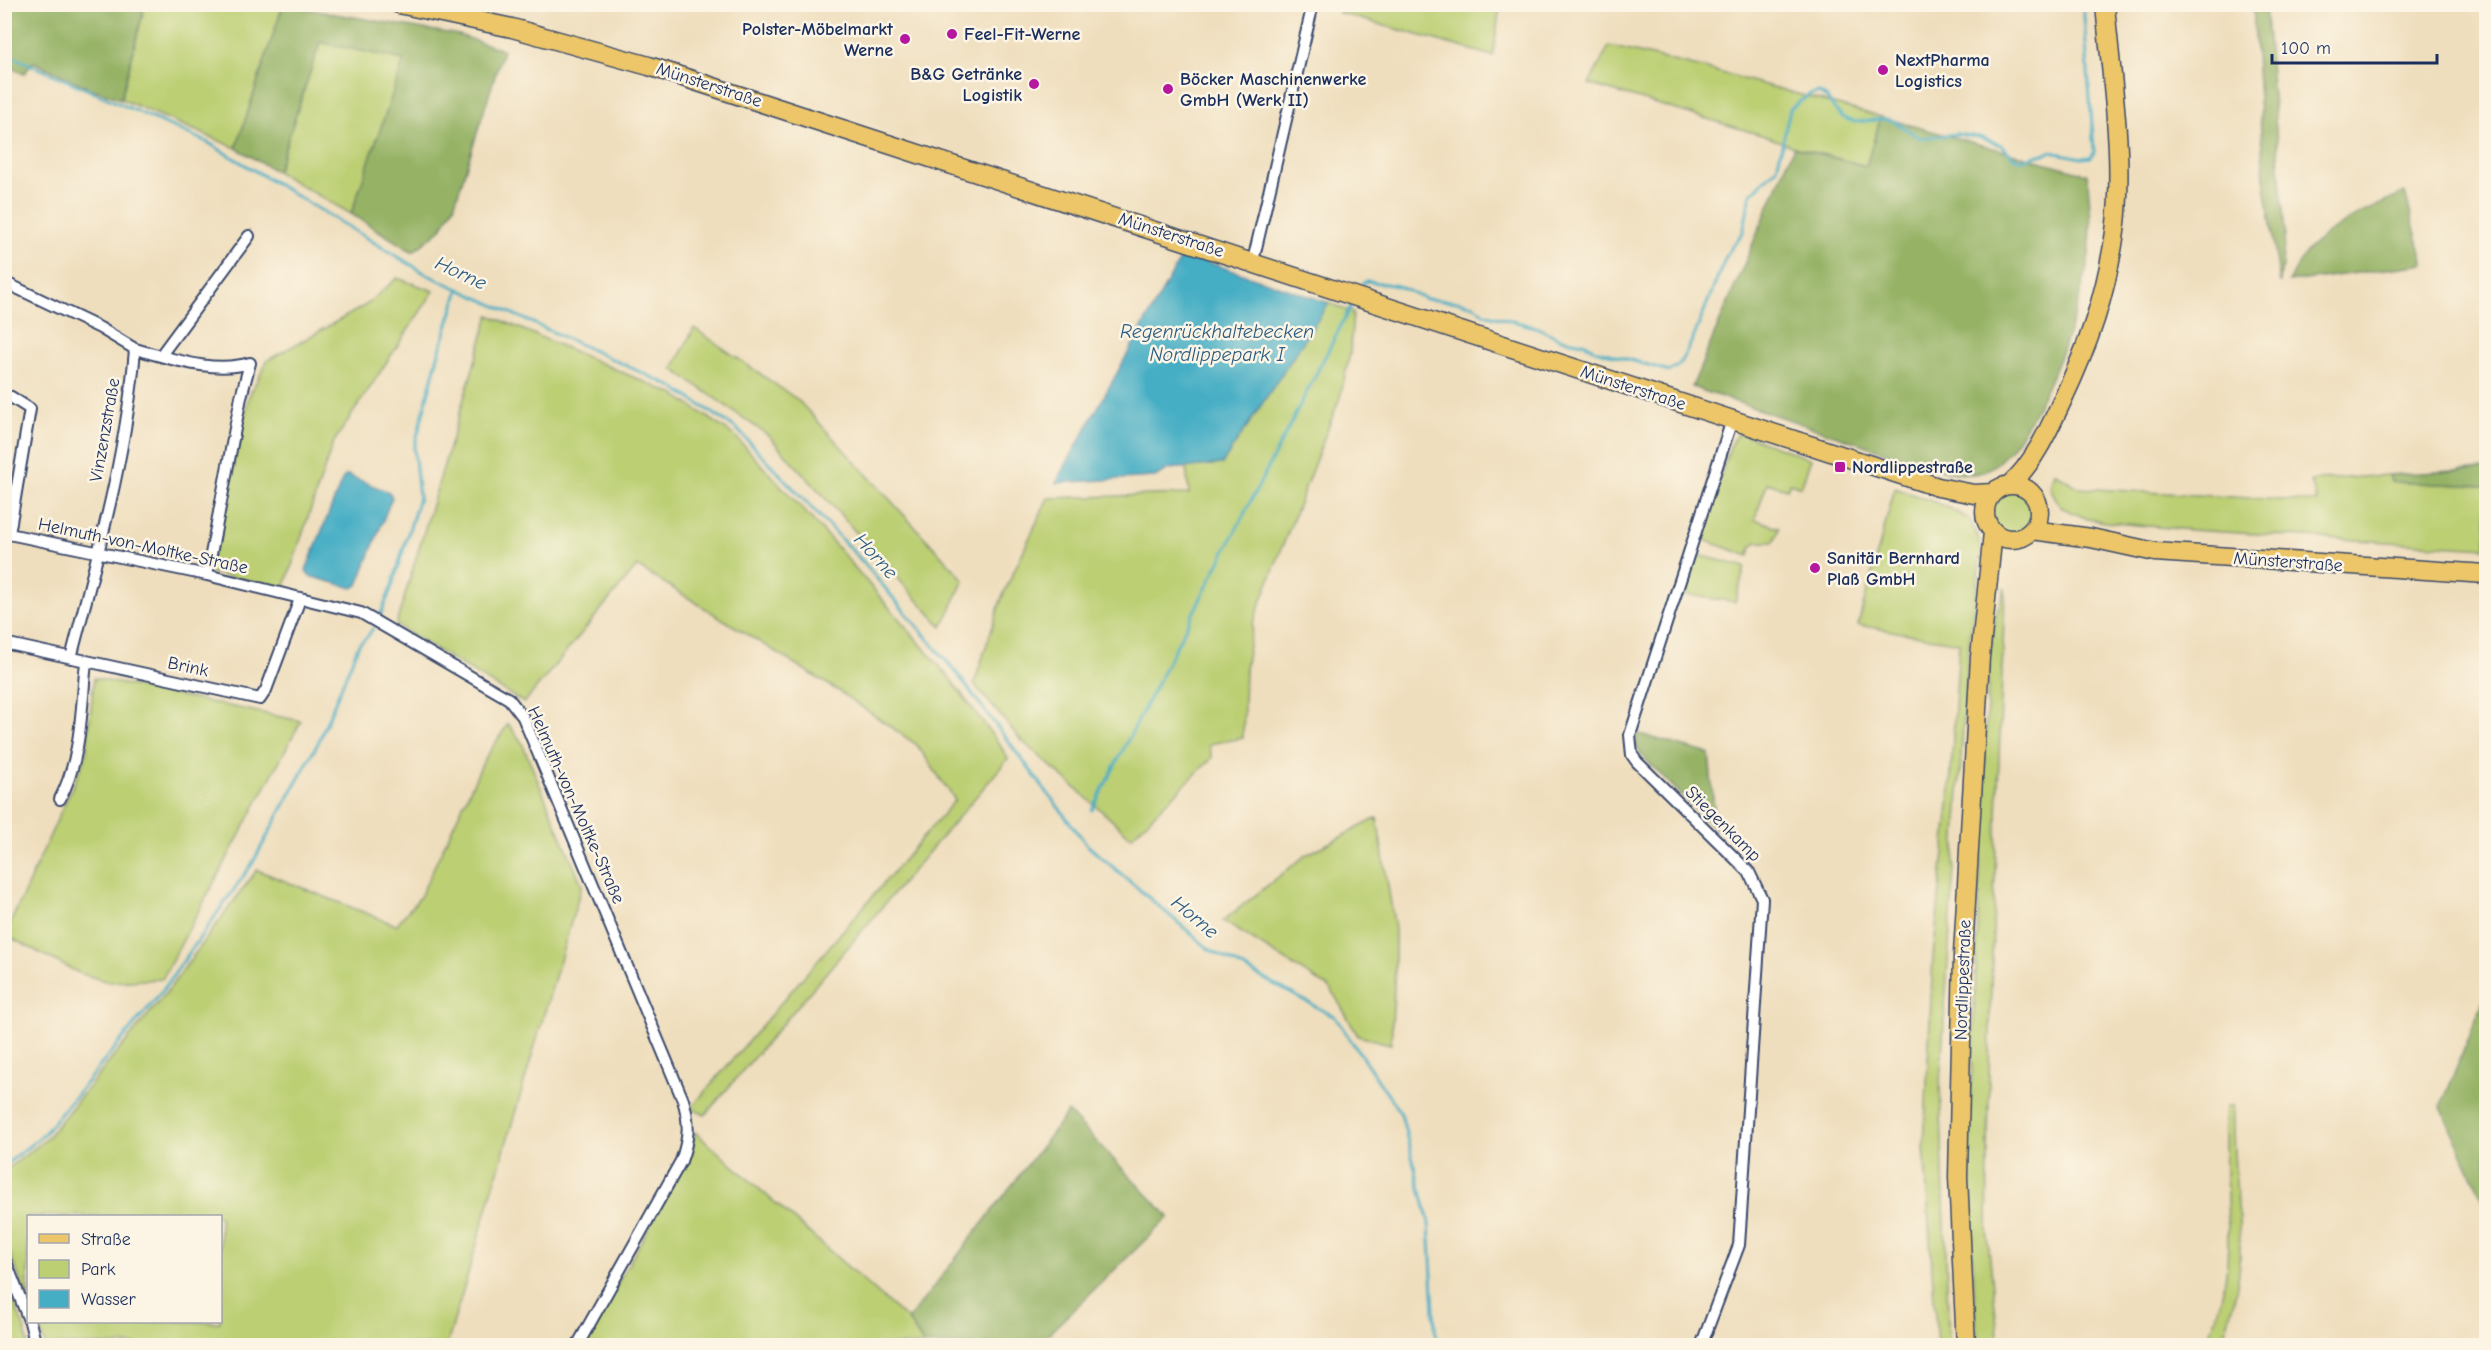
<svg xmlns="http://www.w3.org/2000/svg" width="2491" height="1350" font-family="'Comic Neue',sans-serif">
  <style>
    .green { fill: #bccf73; stroke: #6c7f68; stroke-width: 1.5 }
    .forest { fill: #95b265; stroke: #587062; stroke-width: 1.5 }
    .water { fill: #45adc4; stroke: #306e91; stroke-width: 1.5 }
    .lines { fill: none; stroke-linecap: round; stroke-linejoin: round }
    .stream { stroke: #45adc4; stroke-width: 3 }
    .street-casing { stroke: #3b496c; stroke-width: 14 }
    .primary-casing { stroke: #3b496c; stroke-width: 21 }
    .street { stroke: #fff; stroke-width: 10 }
    .primary { stroke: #ecc669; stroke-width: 18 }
    .poi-dot { fill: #b5179e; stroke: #fcf5e5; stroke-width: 2 }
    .labels { text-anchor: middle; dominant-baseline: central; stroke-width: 5; stroke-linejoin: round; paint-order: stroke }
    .poi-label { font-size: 18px; font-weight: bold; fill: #1b2f5e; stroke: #fcf5e5; text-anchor: start }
    .street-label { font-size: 18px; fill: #1b2f5e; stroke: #fcf5e5 }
    .water-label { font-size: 20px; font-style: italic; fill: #2a5b82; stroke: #fcf5e5 }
  </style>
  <rect width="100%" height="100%" fill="#fcf5e5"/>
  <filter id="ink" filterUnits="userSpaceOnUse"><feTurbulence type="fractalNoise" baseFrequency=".0167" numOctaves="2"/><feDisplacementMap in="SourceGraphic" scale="12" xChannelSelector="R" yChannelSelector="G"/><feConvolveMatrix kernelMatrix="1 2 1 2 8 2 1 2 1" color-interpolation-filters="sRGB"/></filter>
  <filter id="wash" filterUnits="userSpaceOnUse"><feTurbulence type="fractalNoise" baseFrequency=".008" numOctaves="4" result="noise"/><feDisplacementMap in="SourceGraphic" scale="24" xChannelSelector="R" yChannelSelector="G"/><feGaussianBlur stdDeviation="1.35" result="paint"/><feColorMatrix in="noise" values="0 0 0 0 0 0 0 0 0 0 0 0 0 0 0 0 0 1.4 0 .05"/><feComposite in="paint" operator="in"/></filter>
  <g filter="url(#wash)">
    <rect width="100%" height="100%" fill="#efdebd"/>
    <!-- green -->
    <path class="green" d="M145 5H283L236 148 121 99Z
      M1341 5H1500L1493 56 1339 13Z
      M320 42 405 60 351 214 277 172Z
      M1609 46 1707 69 1881 117 1866 166 1794 147 1768 137 1589 84Z
      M397 278 434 291 333 443 284 589 208 572 249 396 268 360 366 305Z
      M1329 303 1353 313 1350 354 1340 397 1253 623 1245 669 1243 738 1209 744 1212 758 1131 837 1020 739 974 684 1002 597 1048 498 1189 494 1186 467 1222 464Z
      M489 315 675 395 735 436 831 540 948 676 1000 745 1008 759 705 1115 691 1108 955 800 917 745 837 690 637 566 524 703 396 625Z
      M694 328 798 400 964 580 942 627 769 436 673 369Z
      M1742 434 1811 459 1801 487 1790 483 1787 489 1767 483 1755 519 1779 528 1774 542H1757L1751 547 1749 556 1707 541 1703 538 1702 533 1732 441 1737 435Z
      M2054 472 2079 488 2317 502 2311 481 2318 480 2389 475 2392 482 2486 486V548L2190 530 2106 522 2088 519 2060 507 2050 487Z
      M1895 488 1945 506 1969 519 1978 536 1981 553 1968 651 1940 1084 1949 1345H1937L1924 1146 1933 957 1949 804 1959 643 1858 625Z
      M1990 513a22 22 0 1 1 44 0a22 22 0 1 1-44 0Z
      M1698 555 1745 567 1735 602 1681 594 1693 557Z
      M2005 588 1990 1016 1987 1230 1999 1345 1978 1346 1967 1180 1989 659 1996 615Z
      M94 678 301 721 162 979 109 982 79 973 5 935 86 756Z
      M508 724 521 741 582 885 447 1345H45L38 1322H220V1216H28V1300L5 1241V1171L46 1139 166 993 257 870 396 925 420 897 484 760Z
      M1377 818 1395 929V969L1391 1044 1358 1036 1331 989 1223 921 1306 855Z
      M2226 1106H2233C2231 1158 2241 1209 2240 1259 2239 1288 2229 1317 2222 1345H2206C2215 1320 2225 1291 2227 1264 2231 1211 2222 1159 2226 1106Z
      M695 1132 908 1320 924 1345 583 1346 691 1151Z
      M5 1280 25 1330 28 1345H5Z"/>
    <!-- forest -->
    <path class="forest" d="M5 4 145 5 121 99 92 89 33 62 24 74 5 65Z
      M283 5 459 35 503 50 454 207 440 230 413 252 351 214 404 60 320 42 277 172 236 148Z
      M2253 5H2265L2285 233 2280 284 2264 178Z
      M1881 117 2087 174C2090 203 2093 231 2088 261 2080 312 2033 448 1985 471 1967 479 1944 469 1926 466L1692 387 1794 147 1866 166Z
      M2405 193 2424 264 2289 282C2295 272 2300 258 2308 250 2335 223 2371 208 2405 193Z
      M2486 469V486L2391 482 2389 475Z
      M1636 733 1709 754 1716 829 1643 757 1636 745Z
      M2486 994V1206L2441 1107Z
      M1068 1112 1169 1217 1037 1345H924L908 1320Z"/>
    <!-- water -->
    <path class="water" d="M1183 254 1329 303 1222 464 1169 469 1155 477 1056 483Z
      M347 475 389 492 392 497 358 585 353 588 309 576 306 570 343 478Z"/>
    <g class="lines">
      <!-- stream -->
      <path class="stream" d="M4 53 207 142 428 275 671 386 736 428 863 562 955 671 1087 845 1209 949 1335 1017 1401 1114 1429 1223 1436 1346
        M1363 283 1367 281 1398 286 1426 299 1460 302 1475 306 1484 314 1536 327 1561 339 1584 343 1595 350 1669 371 1679 365 1693 339 1727 254 1743 232 1751 194 1777 168 1790 109 1810 94 1819 93 1827 98 1836 111 1844 118 1855 122 1884 119 1894 121 1920 138 1957 134 1979 137 2001 145 2013 157 2022 160 2051 152 2082 158 2091 157 2094 152 2083 4
        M380 616 392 586 419 498 414 448 438 356 459 289
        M1092 810 1351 306
        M4 1166 43 1135 163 990 252 864 318 743 359 644 368 636 373 628"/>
    </g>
  </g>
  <g filter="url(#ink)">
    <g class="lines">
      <!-- street casing -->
      <g class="street-casing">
        <path id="street" d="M1253 261 1313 4
          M4 282 100 328 135 349C127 453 97 557 71 658
          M135 349C170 358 213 374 250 363L241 397 207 575
          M161 355 249 236
          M4 396 11 397 30 409 9 534
          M4 533 207 575 361 613 509 699 523 717 683 1100C690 1123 689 1139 681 1161L577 1346
          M4 643 260 699 266 690 300 599
          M60 799C82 757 81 708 86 662
          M4 1257 28 1318
          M30 1322 36 1346
          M1701 1346 1739 1245 1762 899 1749 872 1637 762 1632 755 1630 735 1732 420"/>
      </g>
      <!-- primary casing -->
      <g class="primary-casing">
        <path id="primary" d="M399 4 512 28 649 66 1938 487 1974 494 1993 493
          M1985 512a27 27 0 1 1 54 0a27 27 0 1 1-54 0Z
          M2009 485C2032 467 2050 427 2062 401 2089 344 2106 295 2115 232 2125 157 2111 79 2105 4
          M2032 530 2091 538 2155 552 2486 574
          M1966 1346 1958 1177 1963 954 1980 657 1993 532"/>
      </g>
      <!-- street -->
      <use href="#street" class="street"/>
      <!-- primary -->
      <use href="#primary" class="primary"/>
    </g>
  </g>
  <!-- markers -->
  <g class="poi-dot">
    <circle cx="952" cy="34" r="6"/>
    <circle cx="905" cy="39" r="6"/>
    <circle cx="1883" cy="70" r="6"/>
    <circle cx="1034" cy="84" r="6"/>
    <circle cx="1168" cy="89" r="6"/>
    <rect x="1834" y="461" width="12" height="12" rx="3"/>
    <circle cx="1815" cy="568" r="6"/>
  </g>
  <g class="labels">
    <!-- poi labels -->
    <g class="poi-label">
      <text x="893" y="29" text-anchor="end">Polster-Möbelmarkt<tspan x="893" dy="21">Werne</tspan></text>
      <text x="964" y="34">Feel-Fit-Werne</text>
      <text x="1895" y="60">NextPharma<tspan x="1895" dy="21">Logistics</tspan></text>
      <text x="1022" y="74" text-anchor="end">B&amp;G Getränke<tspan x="1022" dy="21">Logistik</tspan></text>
      <text x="1180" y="79">Böcker Maschinenwerke<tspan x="1180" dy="21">GmbH (Werk II)</tspan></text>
      <text x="1852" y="467">Nordlippestraße</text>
      <text x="1827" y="558">Sanitär Bernhard<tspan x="1827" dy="21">Plaß GmbH</tspan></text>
    </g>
    <!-- street labels -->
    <g class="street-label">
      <text transform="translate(709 85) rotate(18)">Münsterstraße</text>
      <text transform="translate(1171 235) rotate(18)">Münsterstraße</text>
      <text transform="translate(1633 388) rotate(18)">Münsterstraße</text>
      <text transform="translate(105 430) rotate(-80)">Vinzenzstraße</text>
      <text transform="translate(143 546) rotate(12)">Helmuth-von-Moltke-Straße</text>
      <text transform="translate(2288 562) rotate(4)">Münsterstraße</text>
      <text transform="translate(188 667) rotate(12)">Brink</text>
      <text transform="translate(576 805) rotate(66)">Helmuth-von-Moltke-Straße</text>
      <text transform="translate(1723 824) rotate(45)">Stiegenkamp</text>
      <text transform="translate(1963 980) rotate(-88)">Nordlippestraße</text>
    </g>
    <!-- water labels -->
    <g class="water-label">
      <text transform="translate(461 273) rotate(25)">Horne</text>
      <text x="1217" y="331">Regenrückhaltebecken<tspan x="1217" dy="23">Nordlippepark I</tspan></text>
      <text transform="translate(876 556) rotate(48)">Horne</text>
      <text transform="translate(1195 917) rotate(40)">Horne</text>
    </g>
  </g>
  <!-- margin -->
  <rect width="2491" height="1350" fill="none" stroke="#fcf5e5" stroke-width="24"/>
  <!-- legend -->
  <rect x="27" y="1215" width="195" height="108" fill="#fcf5e5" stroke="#a2a6af" stroke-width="1.5"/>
  <rect x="39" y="1234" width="30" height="9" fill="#ecc669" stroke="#a2a6af" stroke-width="1.5"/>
  <text x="81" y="1245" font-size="18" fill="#1b2f5e">Straße</text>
  <rect x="39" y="1260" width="30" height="18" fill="#bccf73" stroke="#a2a6af" stroke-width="1.5"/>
  <text x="81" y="1275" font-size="18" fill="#1b2f5e">Park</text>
  <rect x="39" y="1290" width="30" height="18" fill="#45adc4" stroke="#a2a6af" stroke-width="1.5"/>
  <text x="81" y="1305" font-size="18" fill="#1b2f5e">Wasser</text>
  <!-- scale -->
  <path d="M2272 54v9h165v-9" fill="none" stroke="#1b2f5e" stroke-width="3"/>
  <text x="2281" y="54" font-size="18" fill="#1b2f5e" stroke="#fcf5e5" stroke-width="4.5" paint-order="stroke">100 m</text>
</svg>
